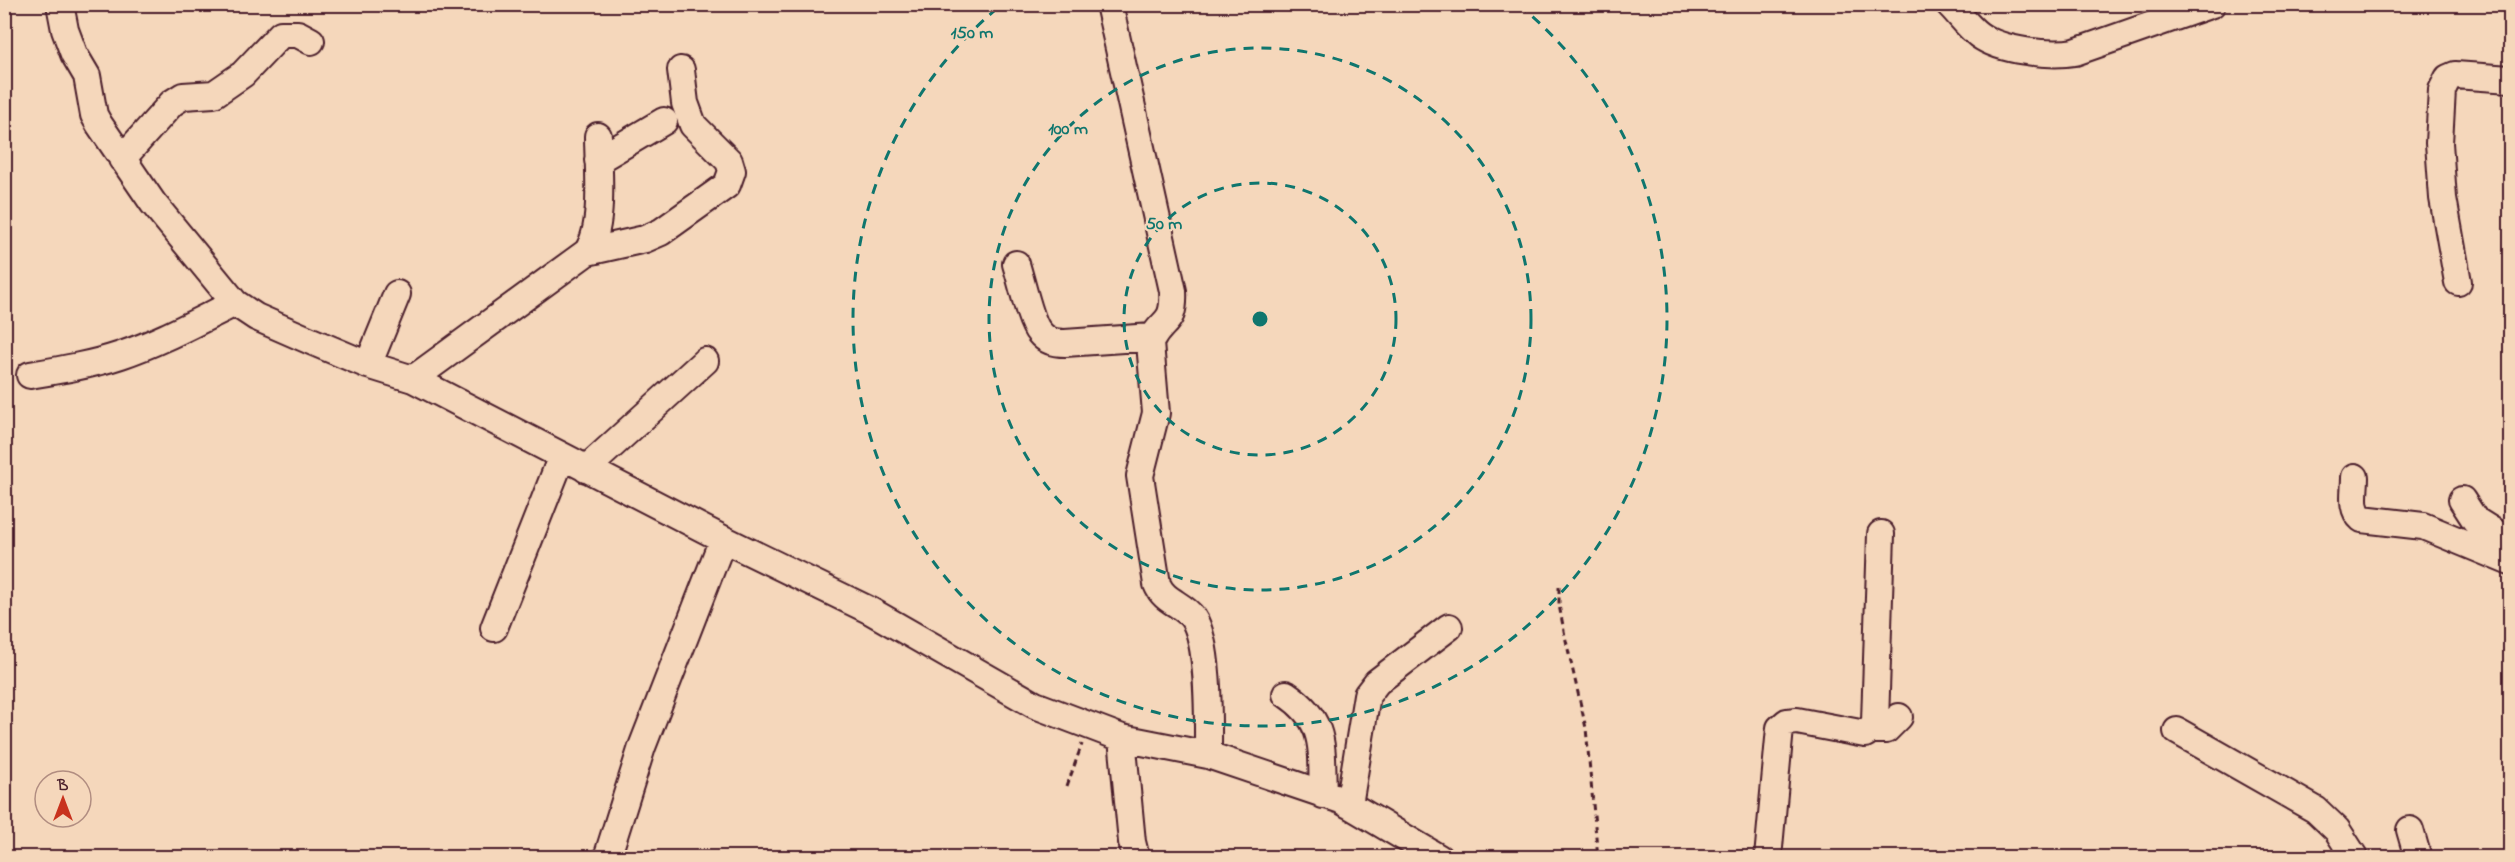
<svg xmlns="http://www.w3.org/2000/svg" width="2515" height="862" font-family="'Indie Flower',sans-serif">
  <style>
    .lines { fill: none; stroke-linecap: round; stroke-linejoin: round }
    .minor-casing { stroke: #4a1f2b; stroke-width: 30 }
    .path { stroke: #4a1f2b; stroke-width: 3; stroke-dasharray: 6 4.5; stroke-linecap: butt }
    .minor { stroke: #f5d7bb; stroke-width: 26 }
    .ring { fill: none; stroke: #0f766e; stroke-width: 3; stroke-dasharray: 10 8 }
    .centre { fill: #0f766e; stroke: #f5d7bb; stroke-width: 3 }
    .ring-label { font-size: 18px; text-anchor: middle; font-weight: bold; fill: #0f766e; stroke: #f5d7bb; stroke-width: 4.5; stroke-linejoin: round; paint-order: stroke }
  </style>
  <rect width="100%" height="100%" fill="#f5d7bb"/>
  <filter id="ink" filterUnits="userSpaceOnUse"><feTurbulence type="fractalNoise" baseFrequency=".0167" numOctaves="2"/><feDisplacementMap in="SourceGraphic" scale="12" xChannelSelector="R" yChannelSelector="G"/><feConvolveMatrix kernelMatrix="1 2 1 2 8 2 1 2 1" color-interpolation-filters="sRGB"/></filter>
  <g filter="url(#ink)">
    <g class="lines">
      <!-- minor casing -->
      <g class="minor-casing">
        <path id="minor" d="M60 4 65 30 74 54 87 76 94 115 99 124 153 203 235 303 256 317 311 341 368 365 413 379 723 539 869 610 1035 705 1122 738 1208 755 1341 800 1439 858
          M1109 4 1173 291C1175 327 1161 318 1150 343L1156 413 1140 476 1157 584C1164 602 1182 603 1193 618 1210 643 1208 724 1208 755
          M1949 4C1959 14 1968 27 1979 35 2001 51 2049 56 2075 52L2212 4
          M122 159 172 103 183 96 214 94 243 74 281 34H298L311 41
          M598 160 664 121
          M587 252 645 239 661 232 727 185 732 171 729 161 693 125 685 103 681 70
          M1016 264C1021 279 1030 322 1039 332 1046 341 1054 343 1065 343L1152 337
          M2458 282 2443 198 2439 143 2442 90 2448 78 2455 75 2510 79
          M368 365 397 294
          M30 375C60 370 91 365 121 355 160 342 198 321 235 303
          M413 379 587 252C605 227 598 168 598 136
          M586 469 705 361
          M2355 477C2355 492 2350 509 2362 519L2423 526 2510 562
          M2462 500 2475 520 2510 542
          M494 628 562 456
          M1286 694C1328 722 1321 749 1323 795
          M1871 730H1886L1899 717
          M2177 731 2316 810 2337 830 2355 858
          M1122 738 1132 842 1136 858
          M1349 805 1367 695 1377 682 1449 627
          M2410 830 2418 858
          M607 858 642 747 723 539
          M1768 858 1780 728 1787 722 1797 721 1865 734 1871 730 1875 722 1881 534"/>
      </g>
      <!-- path -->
      <path class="path" d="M1559 587V605L1565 636 1586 728 1598 858
        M1067 786 1082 744"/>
      <!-- minor -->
      <use href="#minor" class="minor"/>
    </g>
  </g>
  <!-- distance rings -->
  <g class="ring">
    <circle cx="1260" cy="319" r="136"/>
    <circle cx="1260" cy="319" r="271"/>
    <path d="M1519 5A407 407 0 1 1 1001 5"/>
  </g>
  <circle cx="1260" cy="319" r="9" class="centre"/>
  <g class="ring-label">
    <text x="972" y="38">150 m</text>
    <text x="1068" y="134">100 m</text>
    <text x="1164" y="229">50 m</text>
  </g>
  <!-- margin -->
  <rect width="2515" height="862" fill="none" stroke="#f5d7bb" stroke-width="24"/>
  <rect x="12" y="12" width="2491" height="838" fill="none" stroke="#4a1f2b" stroke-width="2" filter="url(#ink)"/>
  <!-- north arrow -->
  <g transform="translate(63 799)"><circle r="28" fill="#f5d7bb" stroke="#b18d81" stroke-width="1.5"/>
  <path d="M0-4.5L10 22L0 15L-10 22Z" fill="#c8321e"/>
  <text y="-9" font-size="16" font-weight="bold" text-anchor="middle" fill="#4a1f2b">B</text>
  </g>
</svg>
